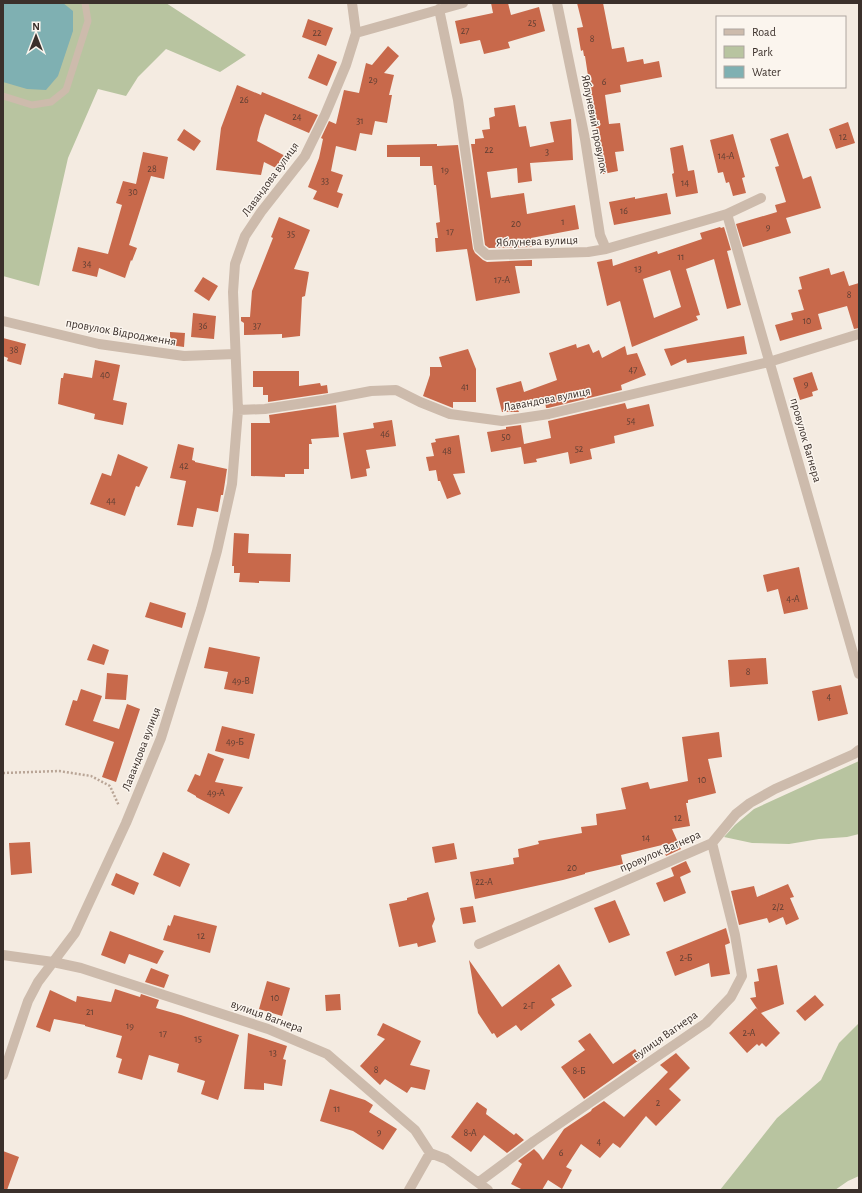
<svg xmlns="http://www.w3.org/2000/svg" width="862" height="1193" font-family="'Alegreya Sans',sans-serif">
  <style>
    .green { fill: #b8c4a0 }
    .water { fill: #7fb0b2 }
    .building { fill: #c8694b; fill-rule: evenodd }
    .lines { fill: none; stroke-linecap: round; stroke-linejoin: round }
    .path { stroke: #b9a596; stroke-width: 2.5; stroke-dasharray: 2 2; stroke-linecap: butt }
    .service { stroke: #cdbbac; stroke-width: 7 }
    .minor { stroke: #cdbbac; stroke-width: 10 }
    .labels { text-anchor: middle; dominant-baseline: central; stroke-width: 3; stroke-linejoin: round; paint-order: stroke }
    .number-label { font-size: 10px; fill: #5e3e33 }
    .street-label { font-size: 12px; fill: #3b302b; stroke: #fbf5ee }
  </style>
  <rect width="100%" height="100%" fill="#f4ebe1"/>
  <!-- green -->
  <path class="green" d="M3 3H166L246 55 220 72 166 49 138 77 126 96 98 89 68 158 39 286 3 276Z
    M859 761V834L847 837 819 839 789 844 752 843 724 837 735 825 754 809Z
    M859 1023V1176L848 1181 835 1190H720L777 1118 821 1080 839 1043Z"/>
  <!-- water -->
  <path class="water" d="M3 3H63L73 11V31L58 76 46 90 27 89 3 82Z"/>
  <!-- building -->
  <path class="building" d="M491 3H508L511 15 539 7 545 31 508 42 510 48 484 54 480 40 460 44 455 21 493 13Z
    M577 3H603L612 49 624 47 627 62 643 59 644 64 659 61 662 77 620 85 621 92 605 95 609 124 620 123 624 151 615 152 618 171 603 174 585 56H584L583 50 581 51 577 28 583 27Z
    M308 19 333 28 326 46 302 37Z
    M388 46 399 56 384 73 394 75 389 95H392L387 123 375 121 372 135 360 133 356 151 336 146 331 171 343 175 337 192 343 194 338 208 313 199 317 191 308 187 319 158 323 139 321 138 329 121 336 124 344 90 359 93 366 63 372 65Z
    M318 54 337 62 327 86 308 78Z
    M237 85 261 95 262 92 318 115 309 133 265 114 260 128 257 141 289 158 282 171 264 162 261 175 216 170 221 128Z
    M515 105 519 127 526 126 530 147 554 142 550 122 571 119 573 160 530 163 532 181 518 183 517 168 487 172 491 198 524 193 527 214 575 205 579 229 531 238 532 247 489 248 485 245 471 144H475V139L484 138 482 130 490 129 489 118 495 116 494 108Z
    M848 122 855 143 836 149 829 129Z
    M184 129 201 141 194 151 177 140Z
    M788 133 803 179 811 176 821 208 786 218 791 233 743 247 736 224 777 212 775 205 786 202 775 167 779 166 770 139Z
    M733 134 745 177 742 178 746 193 733 196 729 182 726 183 723 172 718 173 710 140Z
    M437 144V146L458 145 473 249 475 253 483 260 487 262 532 260V266H515L520 293 476 301 467 249 436 252 435 238H438L436 223 440 222 436 185H434L432 166H420V157H387V145Z
    M683 145 688 171 694 170 698 193 676 197 672 174 674 173 670 148Z
    M143 152 168 157 164 179 151 176 129 245 137 248 132 261 131 260 125 278 99 268 97 277 72 271 78 247 108 254 122 205 116 203 123 181 136 184Z
    M667 193 671 214 614 225 609 202 635 197V199Z
    M279 217 310 230 294 269 309 272 305 296 302 297 300 336 282 338V334L244 335V323L241 321V317H250L252 291 273 238 271 237Z
    M720 227 721 228 724 227 731 250 727 251 741 305 727 309 714 259 686 269 700 315 696 316 698 320 632 347 620 301 607 306 597 262 612 259 613 266 657 251 658 254 702 239 700 233ZM670 270 681 307 654 318 643 279Z
    M829 268 831 275 844 271 849 286 859 283V328L854 329 847 306 818 314 822 329 780 341 775 325 793 320 791 313 804 310 798 290 802 289 799 277Z
    M203 277 218 286 209 301 194 291Z
    M193 313 216 316 214 339 191 337Z
    M170 332 185 333 184 347 170 345Z
    M744 336 747 354 687 363 686 359 671 366 664 349Z
    M3 338 26 344 21 365 7 361 8 358 3 356Z
    M576 344 577 348 589 344 593 353 599 350 602 358 625 346 627 355 637 353 646 375 621 385 622 390 548 408H546L545 401 518 410 519 412H502L496 388 521 381 524 392 557 380 549 353Z
    M468 349 476 369V402H453V408L423 396 430 375V367H442L439 357Z
    M95 360 120 365 113 400 127 403 123 425 94 419 95 414 58 404 61 378H63L64 373 92 378Z
    M253 371H299V386L320 383 321 386 327 385 328 393 268 402V395H263V387H253Z
    M812 372 818 390 812 392 813 396 800 400 793 378Z
    M625 403 627 409 649 404 654 426 614 436 615 443 590 449 592 459 570 464 568 452 536 459 537 462 524 464 521 447 491 452 487 432 506 429V427L521 425 524 444 551 438 548 421Z
    M336 405 339 437 311 439 312 444H309V469H304V474H285V477L251 476V423H270L269 415Z
    M392 420 396 446 366 450 370 468 366 469 367 476 351 479 343 433 374 428 373 423Z
    M459 435 465 473 453 474 461 494 447 499 440 481H438L436 470 429 471 426 457 434 456 431 443 436 442 435 439Z
    M178 444 194 448 192 460 195 461V462L227 469 223 495H221L218 512 197 508 193 527 177 525 186 481 170 478Z
    M118 454 148 467 139 487 136 486 125 516 90 504 102 473 111 476Z
    M234 533 249 534 248 553 291 554 290 582 259 581V583L239 582 240 573H234V566H232Z
    M799 567 808 609 784 614 778 589 767 592 763 575Z
    M150 602 186 613 182 628 145 617Z
    M93 644 109 650 104 665 87 660Z
    M209 647 260 657 253 694 224 689 228 672 204 668Z
    M766 658 768 684 730 687 728 660Z
    M107 673 128 675 126 700 105 699Z
    M841 685 848 714 818 721 812 691Z
    M81 689 102 696 93 721 119 729 127 704 140 709 116 782 102 777 114 742 65 725 73 700 77 701Z
    M222 726 255 734 249 759 215 751Z
    M719 732 722 757 708 759 716 793 688 800V803H686L690 826 672 829 681 849 666 856 662 845 621 855 623 864 585 873V874L563 880 475 899 470 872 514 864 513 858 519 857 518 849 539 844 538 841 582 833 581 827 597 825 596 814 626 809 621 788 648 782 650 789 688 781 682 737Z
    M208 753 224 759 215 782 243 787 229 814 196 797V796L187 791 195 774 200 776Z
    M30 842 32 873 11 875 9 843Z
    M454 843 457 859 435 863 432 847Z
    M163 852 190 864 180 887 153 875Z
    M686 861 691 872 680 877 686 893 664 902 656 883 674 876 671 868Z
    M116 873 139 883 134 895 111 885Z
    M788 884 794 897 790 898 799 919 786 925 783 917 769 923 767 918 739 925 731 891 754 886 757 897Z
    M428 892 435 919 432 926 436 942 418 947 417 943 399 947 389 904 407 900V898Z
    M615 900 630 935 609 943 594 908Z
    M473 906 476 922 463 924 460 908Z
    M174 915 217 926 210 953 163 940 168 925 170 926Z
    M726 928 730 943 725 945 730 974 711 977 709 963 675 976 666 952Z
    M110 931 164 951 157 964 129 954 125 964 101 955Z
    M469 960 502 1007 559 964 572 986 551 999 555 1005 521 1031 516 1025 497 1038 494 1033 492 1034 478 1013Z
    M777 965 784 1004 761 1013 780 1033 766 1047 762 1043 759 1046 757 1044 747 1053 729 1033 756 1008 758 1010 750 998 756 997 754 982 759 981 757 969Z
    M151 968 169 975 164 988 145 982Z
    M267 981 290 988 282 1016 259 1009Z
    M115 989 140 997 141 994 159 1000 156 1008 181 1015 239 1035 218 1100 201 1094 205 1081 177 1072 179 1064 149 1055 142 1080 118 1073 122 1059 116 1057 122 1036 85 1026V1025L54 1019 50 1032 36 1027 50 990 76 1002 77 996 111 1002Z
    M340 994 341 1010 326 1011 325 995Z
    M815 995 824 1005 805 1021 796 1011Z
    M383 1023 421 1041 410 1065 430 1070 425 1090 411 1087 407 1093 385 1079 380 1085 360 1066 385 1039 377 1035Z
    M248 1033 287 1046 283 1059 286 1060 282 1086 264 1083V1090L244 1089Z
    M590 1033 613 1064 635 1049 642 1058 584 1099 561 1067 585 1050 578 1041Z
    M676 1053 690 1068 669 1089 681 1100 656 1126 646 1116 620 1148 613 1143 600 1158 581 1144 566 1167 572 1170 562 1189 548 1180 542 1190H523L511 1184 522 1164 518 1161 534 1149 539 1154 543 1160 564 1129 591 1111 592 1109 604 1101 624 1117 668 1072 660 1065Z
    M330 1089 365 1100 373 1105 369 1112 397 1129 383 1150 353 1131 320 1121Z
    M477 1102 487 1109 486 1114 514 1135 516 1133 524 1140 507 1153 484 1135 471 1152 451 1137Z
    M3 1151 19 1157 7 1190H3Z"/>
  <g class="lines">
    <!-- path -->
    <path class="path" d="M3 773 59 771 91 776 110 786 119 806"/>
    <!-- service -->
    <path class="service" d="M3 96 32 105 51 102 66 90 88 21 85 3"/>
    <!-- minor -->
    <path class="minor" d="M352 3 356 33
      M557 3 585 139 600 235 606 249
      M439 9 458 100 479 248 487 255 588 252 606 249 727 214 761 198
      M727 214 859 674
      M3 321 99 344 184 356 235 354
      M238 410 265 409 324 400 371 391 396 390 420 402 450 414 502 421 549 414 769 362 859 334
      M479 944 712 843 736 814 750 803 775 789 854 754 859 750
      M3 955 53 962 81 968 268 1029 327 1054 415 1130 430 1153 446 1159 488 1190
      M3 1075 28 1001 38 982 75 933 126 823 161 738 201 609 217 551 232 484 238 410 233 292 235 264 245 236 261 212 305 156 325 115 346 65 356 33 463 3
      M479 1182 534 1141 706 1023 731 997 742 976 735 935 712 843
      M409 1190 430 1153"/>
  </g>
  <g class="labels">
    <!-- number labels -->
    <g class="number-label">
      <text x="532" y="23">25</text>
      <text x="465" y="31">27</text>
      <text x="317" y="33">22</text>
      <text x="592" y="39">8</text>
      <text x="373" y="80">29</text>
      <text x="604" y="82">6</text>
      <text x="244" y="100">26</text>
      <text x="297" y="117">24</text>
      <text x="360" y="121">31</text>
      <text x="843" y="137">12</text>
      <text x="489" y="150">22</text>
      <text x="547" y="152">3</text>
      <text x="726" y="156">14-А</text>
      <text x="152" y="169">28</text>
      <text x="445" y="170">19</text>
      <text x="325" y="181">33</text>
      <text x="685" y="183">14</text>
      <text x="133" y="192">30</text>
      <text x="624" y="211">16</text>
      <text x="563" y="222">1</text>
      <text x="516" y="224">20</text>
      <text x="768" y="227">9</text>
      <text x="450" y="232">17</text>
      <text x="291" y="234">35</text>
      <text x="681" y="257">11</text>
      <text x="87" y="264">34</text>
      <text x="638" y="269">13</text>
      <text x="502" y="280">17-А</text>
      <text x="849" y="295">8</text>
      <text x="807" y="321">10</text>
      <text x="203" y="326">36</text>
      <text x="257" y="326">37</text>
      <text x="14" y="350">38</text>
      <text x="633" y="370">47</text>
      <text x="105" y="375">40</text>
      <text x="806" y="384">9</text>
      <text x="465" y="387">41</text>
      <text x="631" y="421">54</text>
      <text x="385" y="434">46</text>
      <text x="506" y="437">50</text>
      <text x="579" y="449">52</text>
      <text x="447" y="451">48</text>
      <text x="184" y="466">42</text>
      <text x="111" y="501">44</text>
      <text x="793" y="599">4-А</text>
      <text x="748" y="672">8</text>
      <text x="241" y="681">49-В</text>
      <text x="829" y="697">4</text>
      <text x="235" y="742">49-Б</text>
      <text x="702" y="780">10</text>
      <text x="216" y="793">49-А</text>
      <text x="678" y="818">12</text>
      <text x="646" y="838">14</text>
      <text x="572" y="868">20</text>
      <text x="484" y="882">22-А</text>
      <text x="778" y="907">2/2</text>
      <text x="201" y="936">12</text>
      <text x="686" y="958">2-Б</text>
      <text x="275" y="998">10</text>
      <text x="529" y="1006">2-Г</text>
      <text x="90" y="1012">21</text>
      <text x="130" y="1026">19</text>
      <text x="749" y="1033">2-А</text>
      <text x="163" y="1034">17</text>
      <text x="198" y="1039">15</text>
      <text x="273" y="1053">13</text>
      <text x="376" y="1070">8</text>
      <text x="579" y="1071">8-Б</text>
      <text x="658" y="1103">2</text>
      <text x="337" y="1109">11</text>
      <text x="379" y="1132">9</text>
      <text x="470" y="1133">8-А</text>
      <text x="599" y="1142">4</text>
      <text x="561" y="1153">6</text>
    </g>
    <!-- street labels -->
    <g class="street-label">
      <text transform="translate(595 124) rotate(79)">Яблуневий провулок</text>
      <text transform="translate(270 179) rotate(-54)">Лавандова вулиця</text>
      <text transform="translate(537 241) rotate(-2)">Яблунева вулиця</text>
      <text transform="translate(121 332) rotate(10)">провулок Відродження</text>
      <text transform="translate(547 399) rotate(-11)">Лавандова вулиця</text>
      <text transform="translate(806 440) rotate(74)">провулок Вагнера</text>
      <text transform="translate(141 749) rotate(-69)">Лавандова вулиця</text>
      <text transform="translate(660 851) rotate(-24)">провулок Вагнера</text>
      <text transform="translate(267 1016) rotate(20)">вулиця Вагнера</text>
      <text transform="translate(665 1035) rotate(-35)">вулиця Вагнера</text>
    </g>
  </g>
  <!-- border -->
  <rect width="862" height="1193" fill="none" stroke="#3b302b" stroke-width="8"/>
  <!-- legend -->
  <rect x="716" y="16" width="130" height="72" fill="#fbf5ee" stroke="#aea6a0"/>
  <rect x="724" y="29" width="20" height="6" fill="#cdbbac" stroke="#aea6a0"/>
  <text x="752" y="36" font-size="12" fill="#3b302b">Road</text>
  <rect x="724" y="46" width="20" height="12" fill="#b8c4a0" stroke="#aea6a0"/>
  <text x="752" y="56" font-size="12" fill="#3b302b">Park</text>
  <rect x="724" y="66" width="20" height="12" fill="#7fb0b2" stroke="#aea6a0"/>
  <text x="752" y="76" font-size="12" fill="#3b302b">Water</text>
  <!-- north arrow -->
  <g transform="translate(36 36)" stroke="#fbf5ee" stroke-width="3" paint-order="stroke">
  <path d="M0-3L7 15L0 10L-7 15Z" fill="#3b302b"/>
  <text y="-6" font-size="11" font-weight="bold" text-anchor="middle" fill="#3b302b">N</text>
  </g>
</svg>
